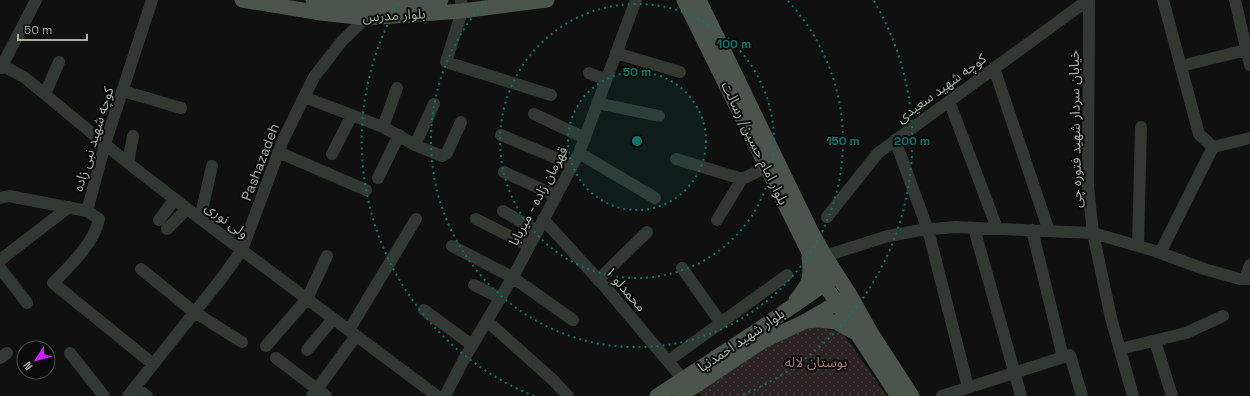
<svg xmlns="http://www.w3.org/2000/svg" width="1250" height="396" font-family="'Space Grotesk','Noto Sans Arabic',sans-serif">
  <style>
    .grass { fill: url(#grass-dots) }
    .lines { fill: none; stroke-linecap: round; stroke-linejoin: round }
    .minor { stroke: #323832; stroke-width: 12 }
    .major { stroke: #4c554c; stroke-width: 15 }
    .ring { fill: none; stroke: #0f766e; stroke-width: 2; stroke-dasharray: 2 4 }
    .labels { text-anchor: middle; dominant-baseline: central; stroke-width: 4; stroke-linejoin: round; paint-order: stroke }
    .street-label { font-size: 14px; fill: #a2b29f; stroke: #0a0b0a }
    .park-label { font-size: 14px; fill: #9e7d75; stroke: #0a0b0a }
    .centre { fill: #0f766e; stroke: #0a0b0a; stroke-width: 2 }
    .ring-label { font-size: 12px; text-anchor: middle; font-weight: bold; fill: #0f766e; stroke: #0a0b0a; stroke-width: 4; stroke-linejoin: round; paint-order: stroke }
  </style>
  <defs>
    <pattern id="grass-dots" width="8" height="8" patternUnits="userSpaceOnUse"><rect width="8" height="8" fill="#2b2321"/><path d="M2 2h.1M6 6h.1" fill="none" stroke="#47413e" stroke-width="1.8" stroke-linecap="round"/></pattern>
  </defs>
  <rect width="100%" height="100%" fill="#0f100f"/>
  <!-- grass -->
  <path class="grass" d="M818 327 843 333 887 396H701L698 392 783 335 797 330Z"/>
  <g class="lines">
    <!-- minor -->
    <path class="minor" d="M461 0 462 11 446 62 551 95
      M1089 0 1088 187 1093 233 1111 318 1133 396
      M1163 0 1199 134 1213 147 1250 138
      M1235 0 1250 65
      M616 53 680 72
      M1181 66 1250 49
      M0 67 7 68 24 77 128 163 203 221 437 396
      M1 68 36 0
      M994 68 1049 231
      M589 73 606 80
      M123 91 181 108
      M45 94 59 62
      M304 97 383 127 415 145 442 156 447 153 461 122
      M949 101 997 228
      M597 103 659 116
      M534 114 585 138
      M383 127 397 88
      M501 135 573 165
      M895 140 928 230 968 387
      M415 145 434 104
      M278 152 366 190
      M579 153 655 198
      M332 154 352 115
      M676 159 742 179
      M128 163 133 136
      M504 172 556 196
      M378 178 399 135
      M0 198 9 196 87 211 105 144 152 0
      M87 211 99 219C95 242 69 267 53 283L153 364
      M503 211 537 231
      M827 217 878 153 1088 0
      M200 219 212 166
      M476 219 529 246
      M543 219 606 288 683 379
      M159 220 175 199
      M717 220 742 179 767 167
      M974 228 1021 396
      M167 229 187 209
      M1032 230 1063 357
      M452 246 512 277 573 320
      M1138 246 1141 127
      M1160 253 1213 147
      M825 256 888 236 921 230 955 227 1093 233 1155 251 1204 269 1240 279H1250
      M0 260 69 207
      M0 268 27 303
      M682 268 721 323
      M141 269 194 312 242 342
      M1245 279 1250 265
      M598 280 647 232
      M474 285 500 298
      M424 310 472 345
      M487 321 553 380 568 396
      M349 330 416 219
      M1155 341 1172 396
      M266 346 307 299 327 256
      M1120 349 1186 333 1223 316
      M307 350 333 319
      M70 353 104 396
      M0 358 7 353
      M276 358 326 396
      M668 361 787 275
      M135 387 147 396
      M128 396 221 279 242 250 283 140 314 77 342 41 366 18
      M312 396 356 336
      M445 396 464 359 514 275 579 153 636 0
      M942 396 1070 355 1082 396"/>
    <!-- major -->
    <path class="major" d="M242 0 321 13 366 18 462 11 547 0
      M313 0C355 7 399 4 441 0
      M684 0 825 285 898 396
      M699 0 812 233 825 256 850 295 870 331 912 396
      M796 300C809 284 812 279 809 258
      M806 321 819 320 836 322 854 332
      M657 396 755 332 832 279
      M680 396 763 341 804 322 844 299"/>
  </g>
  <!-- distance rings -->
  <circle cx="637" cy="141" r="69" fill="#0f766e" fill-opacity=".12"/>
  <g class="ring">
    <circle cx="637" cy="141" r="69"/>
    <circle cx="637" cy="141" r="137"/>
    <path d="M788 1A206 206 0 1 1 486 1"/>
    <path d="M534 396A275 275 0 0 1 400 1M874 1A275 275 0 0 1 740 396"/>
  </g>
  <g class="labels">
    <!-- street labels -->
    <g class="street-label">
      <text transform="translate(394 15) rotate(-3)">بلوار مدرس</text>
      <text transform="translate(941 88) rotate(-36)">کوچه شهید سعیدی</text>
      <text transform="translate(1075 129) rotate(-91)">خیابان سردار شهید فتوره چی</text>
      <text transform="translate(93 139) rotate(-73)">کوچه شهید نبی زاده</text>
      <text transform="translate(755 143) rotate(64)">بلوار امام حسین/ رسالت</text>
      <text transform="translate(260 162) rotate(-69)">Pashazadeh</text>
      <text transform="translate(538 196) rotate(-62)">قهرمان زاده - میربابا</text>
      <text transform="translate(227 220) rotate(37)">ولی نوری</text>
      <text transform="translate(626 289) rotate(49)">محمدلو ۱</text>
      <text transform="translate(741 340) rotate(-34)">بلوار شهید احمدنیا</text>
    </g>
    <!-- park labels -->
    <g class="park-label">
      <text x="816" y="362">بوستان لاله</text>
    </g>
  </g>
  <circle cx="637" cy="141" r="6" class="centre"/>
  <g class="ring-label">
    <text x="734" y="48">100 m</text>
    <text x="637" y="76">50 m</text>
    <text x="843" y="145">150 m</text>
    <text x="912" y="145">200 m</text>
  </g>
  <!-- north arrow -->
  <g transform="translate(36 360) rotate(234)"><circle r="19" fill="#0a0b0a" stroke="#474e46"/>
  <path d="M0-3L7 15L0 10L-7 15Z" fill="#cd1ff8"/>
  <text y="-6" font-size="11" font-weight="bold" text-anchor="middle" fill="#a2b29f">N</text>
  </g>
  <!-- scale -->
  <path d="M18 34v6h69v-6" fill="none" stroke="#a2b29f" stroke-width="2"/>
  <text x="24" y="34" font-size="12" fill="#a2b29f" stroke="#0a0b0a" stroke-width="3" paint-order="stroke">50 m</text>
</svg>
